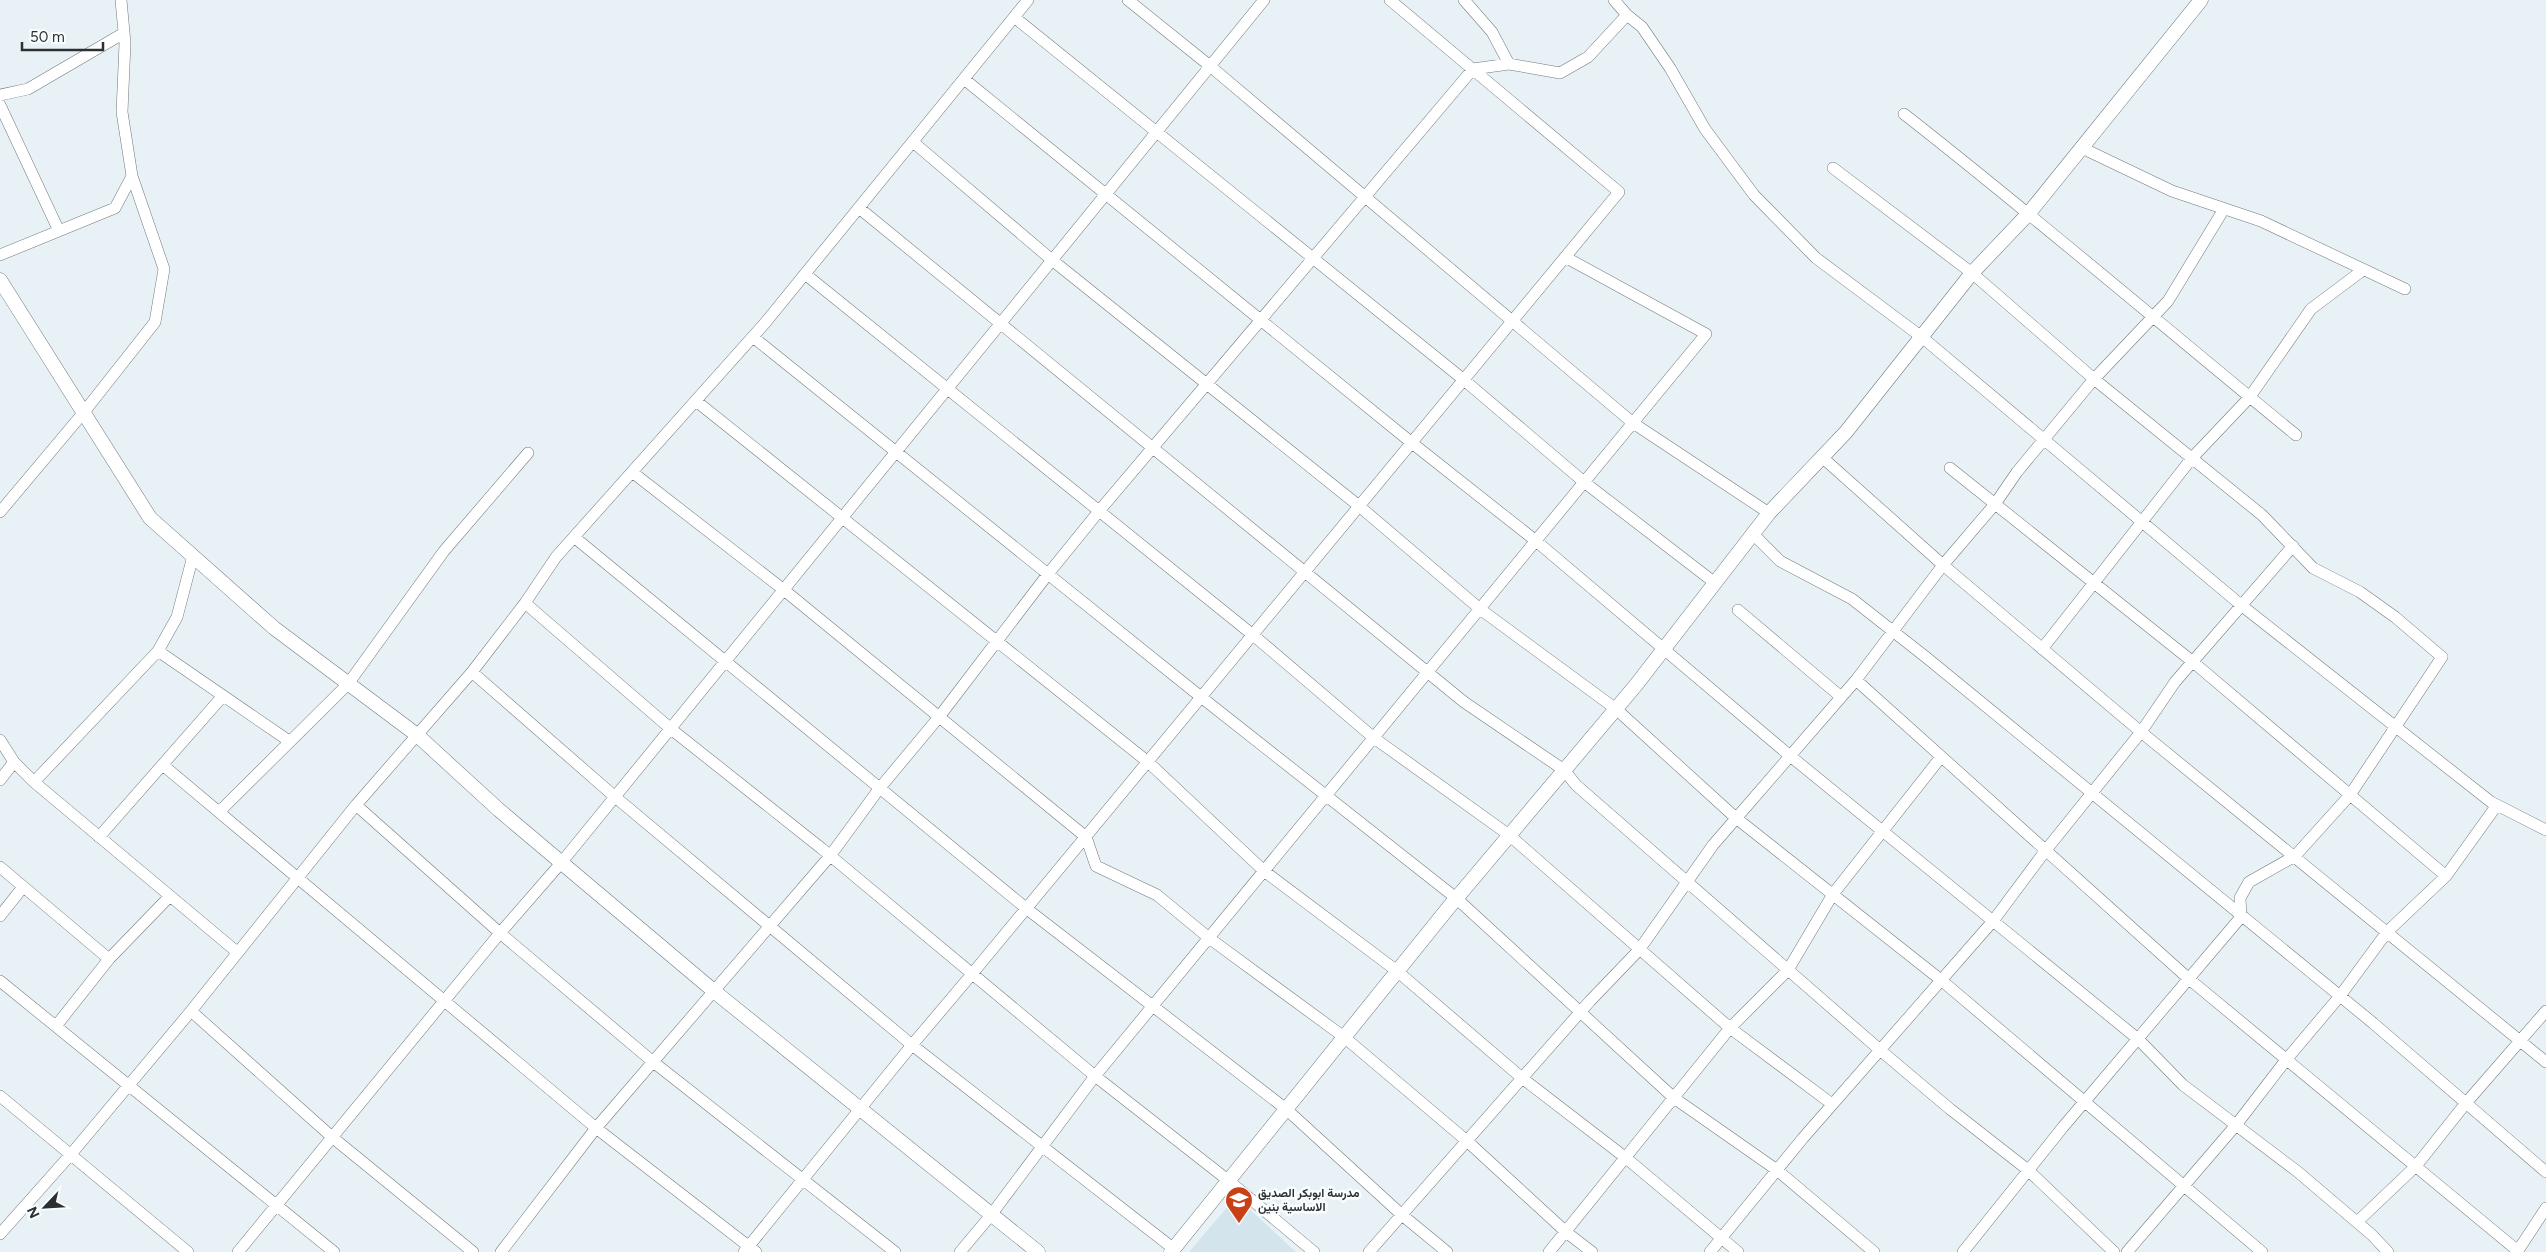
<svg xmlns="http://www.w3.org/2000/svg" width="2546" height="1252" font-family="Figtree,Vazirmatn,sans-serif">
  <style>
    .built { fill: #d4e4ec }
    .lines { fill: none; stroke-linecap: round; stroke-linejoin: round }
    .minor-casing { stroke: #72797d; stroke-width: 12 }
    .tertiary-casing { stroke: #72797d; stroke-width: 15 }
    .minor { stroke: #fff; stroke-width: 11 }
    .tertiary { stroke: #fff; stroke-width: 14 }
    .labels { text-anchor: middle; dominant-baseline: central; stroke-width: 5; stroke-linejoin: round; paint-order: stroke }
    .poi-label { font-size: 12px; font-weight: bold; fill: #2c3031; stroke: #f9fdff; text-anchor: start }
  </style>
  <rect width="100%" height="100%" fill="#e8f1f5"/>
  <!-- built -->
  <path class="built" d="M1236 1197 1296 1252H1189Z"/>
  <g class="lines">
    <!-- minor casing -->
    <g class="minor-casing">
      <path id="minor" d="M1128 0 1210 66 1633 423 1769 513
        M1464 0 1492 32 1509 64
        M1614 0 1627 15 1642 27 1670 68 1705 129 1754 195 1816 258 1923 338 2241 605 2491 802 2546 830
        M1014 17 1464 380 1584 482 1715 583
        M964 79 1412 443 1536 541 1789 755 2138 1039 2183 1085 2298 1172 2372 1235 2388 1252
        M0 95 28 89 124 33
        M0 105 59 231
        M1904 114C2037 218 2165 328 2296 435
        M913 142 1052 260 1359 506 1480 609 1616 709 1736 818 1941 980 2262 1252
        M2082 148 2172 191 2261 221 2405 289
        M1833 168 1972 273 2094 379 2262 515 2313 568 2360 592 2395 617 2442 657 2350 795 2295 856 2249 882 2240 898 2241 917 2063 1127 1963 1252
        M859 208 1464 702 1564 770 1576 785 1880 1050 1950 1109 2028 1170 2114 1252
        M0 255 115 208 132 176 122 112 125 43 121 0
        M805 274 1253 635 1374 738 1509 835 1730 1028 1832 1104
        M753 337 1201 697 1456 898 1674 1098 1777 1170 1874 1252
        M696 401 1148 762 1264 871 1397 971 1522 1078 1626 1158 1738 1252
        M1823 458 1943 565 2141 732 2546 1062
        M1950 468 2193 662 2446 876
        M632 472 784 590 1086 837 1096 866 1157 895 1209 938 1344 1037 1467 1141 1566 1232 1592 1252
        M0 512 84 412 155 322 164 269 132 176
        M1753 534 1780 561 1852 599 1927 658 2373 1023 2546 1172
        M574 537 1027 909 1286 1109 1402 1215 1447 1252
        M525 603 671 729 821 848 1095 1076 1229 1181 1314 1252
        M1738 610 1840 696
        M2042 649 2192 458 2249 398 2311 309 2363 270
        M158 651 289 741
        M472 672 614 796 912 1045 1174 1249
        M1856 680 2189 979 2518 1251
        M0 740 14 762 34 782 237 952
        M164 766 596 1128 756 1252
        M0 780 14 762
        M34 782 158 651 177 617 193 556
        M356 805 500 933 652 1061 895 1252
        M220 811 348 684 444 551 528 453
        M99 837 222 697
        M0 867 109 959
        M0 916 23 887
        M0 981 334 1252
        M191 1011 332 1137 473 1252
        M56 1026 109 959 170 896
        M0 1096 188 1252
        M2357 1222 2416 1166 2466 1103 2546 1011
        M0 1234 72 1153 191 1011 356 805 472 672 525 603 556 557 765 323 1028 0
        M238 1252 500 933 561 863 1264 0
        M501 1252 596 1128 830 856 879 789 939 717 1048 574 1100 510 1473 69 1509 64 1560 73 1588 57 1627 15
        M744 1252 912 1045 972 974 1619 192 1390 0
        M960 1252 991 1215 1095 1076 1706 334 1565 257
        M1369 1252 1590 1001 1639 950 1713 845 1856 680 1943 565 1995 504 2017 472 2094 379 2168 301 2224 209
        M1549 1252 1730 1028 1788 970 1833 894 1941 757
        M1710 1252 1803 1138 1993 921 2046 850 2141 732 2175 682 2293 546
        M2127 1252 2236 1125 2286 1060 2340 996 2387 932 2446 876 2497 805
        M2517 1252 2546 1208"/>
    </g>
    <!-- tertiary casing -->
    <g class="tertiary-casing">
      <path id="tertiary" d="M0 280 150 518 274 628 417 735 499 810 715 992 1038 1252
        M1171 1252 1449 907 1636 685 1769 513 1846 432 1972 273 2029 213 2201 0"/>
    </g>
    <!-- minor -->
    <use href="#minor" class="minor"/>
    <!-- tertiary -->
    <use href="#tertiary" class="tertiary"/>
  </g>
  <!-- icons -->
  <defs>
    <g id="university-pin" transform="scale(1.4375)"><path d="M0 17L-7.5 6A9.5 9.5 0 1 1 7.5 6Z" fill="#c94017" stroke="#f9fdff"/><path d="M0-5L7-2L0 1L-7-2ZM-4 1L0 2.5L4 1V4Q0 6-4 4Z" fill="#fff"/></g>
  </defs>
  <g fill-rule="evenodd">
    <use href="#university-pin" x="1239" y="1200"/>
  </g>
  <g class="labels">
    <!-- poi labels -->
    <g class="poi-label">
      <text x="1258" y="1193">مدرسة ابوبكر الصديق<tspan x="1258" dy="14">الاساسية بنين</tspan></text>
    </g>
  </g>
  <!-- north arrow -->
  <g transform="translate(45 1207) rotate(245)" stroke="#f9fdff" stroke-width="4" paint-order="stroke">
  <path d="M0-4L9 19L0 12L-9 19Z" fill="#2c3031"/>
  <text y="-8" font-size="14" font-weight="bold" text-anchor="middle" fill="#2c3031">N</text>
  </g>
  <!-- scale -->
  <path d="M22 42v8h81v-8" fill="none" stroke="#2c3031" stroke-width="2.5"/>
  <text x="30" y="42" font-size="15" fill="#2c3031" stroke="#f9fdff" stroke-width="4" paint-order="stroke">50 m</text>
</svg>
